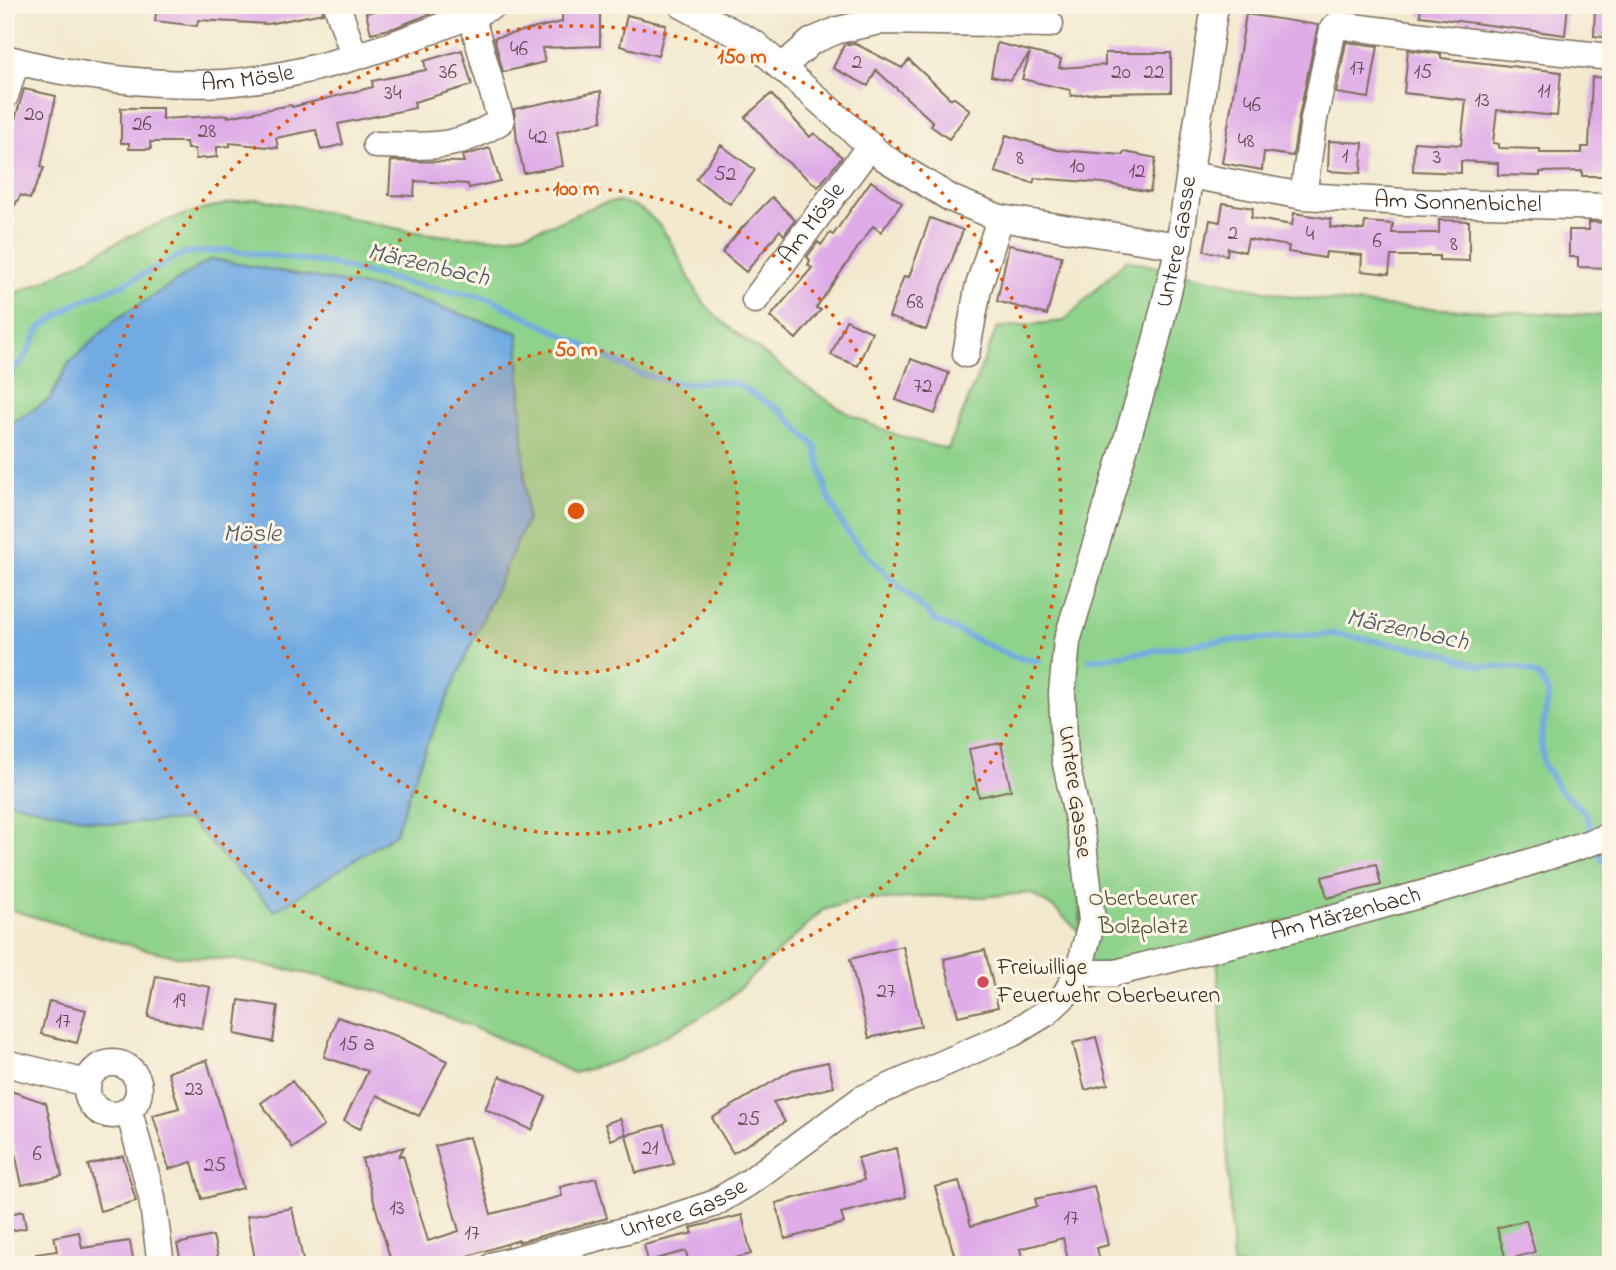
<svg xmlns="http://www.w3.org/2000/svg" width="1616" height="1270" font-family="'Indie Flower',sans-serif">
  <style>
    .green { fill: #8ed28b; stroke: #647e54; stroke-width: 2 }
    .water { fill: #72abe2; stroke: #566a80; stroke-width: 2 }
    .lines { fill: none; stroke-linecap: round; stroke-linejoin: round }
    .stream { stroke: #72abe2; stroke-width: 6 }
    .building { fill: #dface8 }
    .minor-casing { stroke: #7b6d5c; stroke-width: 29 }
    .minor { stroke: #fff; stroke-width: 26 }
    .ring { fill: none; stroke: #df570d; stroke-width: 3.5; stroke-dasharray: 3.5 7 }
    .poi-dot { fill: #d1495b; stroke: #fcf5e5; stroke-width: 2.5 }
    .labels { text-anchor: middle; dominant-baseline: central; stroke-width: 6; stroke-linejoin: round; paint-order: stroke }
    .number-label { font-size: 21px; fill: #644a50 }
    .street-label { font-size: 24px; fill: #3b2a1e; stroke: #fcf5e5 }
    .park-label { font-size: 24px; fill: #505439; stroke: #fcf5e5 }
    .poi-label { font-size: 24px; fill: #3b2a1e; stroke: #fcf5e5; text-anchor: start }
    .water-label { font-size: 26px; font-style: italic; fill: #4e5763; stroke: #fcf5e5 }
    .centre { fill: #df570d; stroke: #fcf5e5; stroke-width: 3.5 }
    .ring-label { font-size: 21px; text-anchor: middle; font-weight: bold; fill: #df570d; stroke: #fcf5e5; stroke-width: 6; stroke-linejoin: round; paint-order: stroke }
  </style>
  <rect width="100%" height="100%" fill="#fcf5e5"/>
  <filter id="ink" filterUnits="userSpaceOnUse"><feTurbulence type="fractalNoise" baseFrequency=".0143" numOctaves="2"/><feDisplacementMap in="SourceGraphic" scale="14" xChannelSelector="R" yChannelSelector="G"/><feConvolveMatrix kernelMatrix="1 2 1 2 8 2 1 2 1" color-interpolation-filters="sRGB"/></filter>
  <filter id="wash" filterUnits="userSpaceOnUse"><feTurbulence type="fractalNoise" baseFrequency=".00686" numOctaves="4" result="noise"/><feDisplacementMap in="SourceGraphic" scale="28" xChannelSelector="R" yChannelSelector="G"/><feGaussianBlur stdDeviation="1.57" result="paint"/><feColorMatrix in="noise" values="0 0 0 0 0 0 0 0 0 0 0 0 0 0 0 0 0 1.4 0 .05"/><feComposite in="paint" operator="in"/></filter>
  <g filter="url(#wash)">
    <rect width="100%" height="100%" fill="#f2e9cf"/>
    <!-- green -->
    <path class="green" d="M257 199C329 209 398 236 470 237 482 237 496 239 507 237 522 234 539 229 553 224 583 214 610 189 642 210 674 231 682 272 703 301 718 322 743 337 763 353 783 367 802 384 822 397 860 423 904 440 948 449L997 328 1064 321 1126 260 1166 269 1060 642 1084 936 1055 909 1030 893 979 897 927 896 889 900H856L823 910 729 998 699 1018 620 1060 574 1073 490 1034 388 994 328 978 238 960 176 956 139 948 5 908V801L109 824 189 820 275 911 395 834 426 746 518 333 391 291 211 259 69 363 50 399 5 427V296C45 285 81 261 118 242 163 219 207 205 257 199Z
      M1178 272 1293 297 1397 307 1611 316V832L1438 885 1084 969 1069 760 1073 647Z
      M1611 842V1265H1233L1217 951Z"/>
    <!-- water -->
    <path class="water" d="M211 259 391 291 518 333 527 520 426 746 395 834 275 911 189 820 109 824 5 801V427L50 399 69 363 115 320Z"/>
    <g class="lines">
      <!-- stream -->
      <path class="stream" d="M5 381 26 356 40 328 77 303 126 283 185 253 226 250 327 263 407 283 489 298 640 374 682 384 712 381 737 384 781 411 816 447 827 494 845 529 868 556 936 621 1014 657 1039 661
        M1090 660 1212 642 1334 634 1440 652 1480 666 1521 668 1540 677 1549 694 1541 738 1543 764 1560 790 1587 815 1591 832
        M1598 853 1602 861 1611 858"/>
    </g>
    <g id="blocks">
      <!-- building -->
      <path class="building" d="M157 5H322L323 13 268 24 198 20 197 26 155 21Z
        M396 5H453L394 28 371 33 366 13Z
        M1421 5H1568L1565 35 1420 16Z
        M1595 5H1611V38L1594 36Z
        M600 10V46L542 48 545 62 503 72 494 38 562 22V11Z
        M1246 14 1318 25 1299 116 1293 156 1264 152 1262 170 1222 163Z
        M627 15 666 25 658 56 620 46Z
        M1346 42 1378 46 1369 98 1336 93Z
        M854 43 902 68 909 60 951 99 953 97 970 110 949 139 931 126 933 122 876 70 868 86 833 68 844 45Z
        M997 43 1061 59 1059 68 1105 65V53H1171V92L1098 93 1071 96 1070 90 1022 79 1030 53 1010 80 991 76Z
        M462 50 472 85 414 102 415 108 338 124 343 144 321 150 316 130 276 138 278 148 230 143V146L217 147V157L196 159 195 149H187L186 142H150L151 149H129V143H121V108H162V119L228 115V117L291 105 292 107 373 87 372 81 426 70 424 61Z
        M1408 50 1441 54V58L1561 72 1557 116 1497 110 1493 143 1499 144V148L1540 149V153H1582V147H1589L1592 77 1611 78V176H1582V171L1540 172V176L1498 175V163L1461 161V173L1413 171 1414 142 1461 145 1466 100 1404 93Z
        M24 89 56 96 41 167 44 168 30 199 21 195 5 221V153Z
        M601 91 602 121 557 132 563 166 524 173 517 142 514 109Z
        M771 94 810 137 814 133 842 157 818 187 778 154 745 117Z
        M1006 135 1057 150 1123 155 1124 152 1156 158 1150 192 1103 183 1035 178 1033 183 995 172Z
        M1329 141 1363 143 1361 173 1328 171Z
        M721 145 755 170 730 204 696 179Z
        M490 148 500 181 469 188 468 184 415 181 414 196 389 195 391 161 464 162 462 156Z
        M871 181 902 203 881 232 873 226 816 308 821 310 796 339 770 317 812 268 808 265 810 260 807 257 818 242 821 245 830 233 833 235Z
        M772 197 795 220 784 235 780 230 746 272 722 252 740 230Z
        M1223 203 1253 208 1251 218 1292 225 1294 213 1331 219 1330 227 1364 230 1365 222 1393 224 1392 233H1439V220L1469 221V261L1439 260V256H1391L1389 274 1361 271 1362 255 1326 252 1325 258 1288 252 1289 246 1248 239 1245 252 1228 248 1227 255 1204 251 1210 220 1220 222Z
        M930 218 963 230 926 330 889 317 904 276 909 277Z
        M1589 222 1611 223V268L1578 267V257H1569V230H1589Z
        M1009 245 1062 256 1047 315 997 301Z
        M846 320 872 332 858 366 831 355Z
        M911 359 949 373 935 414 896 400Z
        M1001 743 1011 790 979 797 969 749Z
        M1376 864 1381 885 1327 898 1322 877Z
        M903 946 921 1026 869 1038 850 959Z
        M985 950 998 1007 958 1016 944 959Z
        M156 976 210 987 202 1028 148 1017Z
        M239 1000 278 1006 273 1042 235 1034Z
        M49 1001 86 1010 77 1043 41 1034Z
        M337 1017 397 1036 447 1061 419 1116 377 1095 360 1129 344 1121 368 1071 324 1057Z
        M1096 1037 1108 1084 1085 1090 1073 1043Z
        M207 1060 243 1188 202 1199 192 1162 169 1169 153 1115 179 1108 168 1072Z
        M828 1062 834 1087 773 1102 785 1122 733 1153 712 1118 792 1070Z
        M500 1076 546 1097 532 1130 485 1109Z
        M292 1081 324 1126 293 1148 261 1103Z
        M5 1089 46 1103 62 1176 22 1185 11 1134 5 1132Z
        M620 1118 626 1134 611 1140 605 1124Z
        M664 1125 674 1164 636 1173 626 1135Z
        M469 1137 491 1214 562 1196 560 1187 596 1178 607 1218 519 1242V1240L440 1265H392L362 1159 404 1147 399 1156 403 1155 428 1241 459 1231 435 1146Z
        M896 1148 906 1197 841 1213 844 1223 785 1239 776 1203 864 1180 858 1158Z
        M123 1156 136 1201 100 1211 88 1165Z
        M959 1181 971 1226 1037 1206 1035 1199 1094 1186 1108 1245 1097 1248 1101 1265H1069L1063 1238 1020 1249 1024 1265H957L935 1187Z
        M292 1208 304 1265H256L247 1216Z
        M23 1211 26 1228 5 1232V1215Z
        M742 1215 751 1254 707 1265H689L686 1251 648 1261 644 1245 693 1233 691 1228Z
        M1526 1220 1535 1252 1506 1260 1497 1228Z
        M79 1232 82 1248 130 1241 134 1265H37L36 1254 57 1251 54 1237Z
        M213 1236 220 1265H182L177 1244Z"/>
    </g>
  </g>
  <g filter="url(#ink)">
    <use href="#blocks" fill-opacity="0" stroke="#7b6d5c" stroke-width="2"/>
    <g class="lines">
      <!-- minor casing -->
      <g class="minor-casing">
        <g id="minor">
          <path d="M337 5 354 56"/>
          <path d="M682 5 755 44 883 157 952 199 1000 218 1179 246"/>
          <path id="s1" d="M5 58C71 76 155 87 223 83 310 77 414 40 494 5"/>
          <path d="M781 68 812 41 838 30 880 21 1050 24"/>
          <path d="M5 96 16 61"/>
          <path d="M376 145C431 146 452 151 501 121L471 15"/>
          <path id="s2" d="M1190 175 1303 196 1405 202 1611 207"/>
          <path d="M1303 196 1314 119 1333 29 1337 25 1494 45 1611 57"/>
          <path id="s3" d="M755 300 870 146"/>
          <path d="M966 354 978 289 1000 218"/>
          <path id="s4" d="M1078 973H1115L1339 917 1487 876 1611 836"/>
          <circle cx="113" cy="1089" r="26"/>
          <path d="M5 1063 87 1083"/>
          <path d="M129 1111 152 1197 161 1265"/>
          <path id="s5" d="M494 1265 661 1221 713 1204 748 1183 862 1099 1013 1033 1046 1013 1065 995 1078 973 1092 921 1083 843 1065 759 1062 693 1067 641 1154 349 1179 246 1215 5"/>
        </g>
      </g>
      <!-- minor -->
      <use href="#minor" class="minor"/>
    </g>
  </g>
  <!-- distance rings -->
  <circle cx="576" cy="511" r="162" fill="#df570d" fill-opacity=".12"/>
  <g class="ring">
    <circle cx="576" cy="511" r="162"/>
    <circle cx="576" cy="511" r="323"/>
    <circle cx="576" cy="511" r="485"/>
  </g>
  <!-- markers -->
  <circle class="poi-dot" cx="983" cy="982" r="7"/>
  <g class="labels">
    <!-- number labels -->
    <g class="number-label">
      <text x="519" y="50">46</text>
      <text x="857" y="63">2</text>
      <text x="1357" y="69">17</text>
      <text x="448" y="73">36</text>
      <text x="1121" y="73">20</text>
      <text x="1154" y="73">22</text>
      <text x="1423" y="73">15</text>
      <text x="1544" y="92">11</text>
      <text x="393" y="94">34</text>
      <text x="1482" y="101">13</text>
      <text x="1252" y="106">46</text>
      <text x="34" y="115">20</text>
      <text x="142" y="125">26</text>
      <text x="207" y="132">28</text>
      <text x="538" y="138">42</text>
      <text x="1246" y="142">48</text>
      <text x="1345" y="157">1</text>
      <text x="1437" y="158">3</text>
      <text x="1020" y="159">8</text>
      <text x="1077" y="167">10</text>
      <text x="1137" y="172">12</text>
      <text x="725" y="175">52</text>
      <text x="1233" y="234">2</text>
      <text x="1310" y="235">4</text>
      <text x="1377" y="242">6</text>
      <text x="1454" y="245">8</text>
      <text x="915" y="303">68</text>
      <text x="923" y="387">72</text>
      <text x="886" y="992">27</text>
      <text x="179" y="1002">19</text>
      <text x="63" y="1022">17</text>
      <text x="357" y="1045">15 a</text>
      <text x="194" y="1090">23</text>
      <text x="749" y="1120">25</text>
      <text x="650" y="1149">21</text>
      <text x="37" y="1155">6</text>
      <text x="215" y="1166">25</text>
      <text x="397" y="1209">13</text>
      <text x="1071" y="1219">17</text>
      <text x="472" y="1234">17</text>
    </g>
    <!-- street labels -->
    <g class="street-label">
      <text stroke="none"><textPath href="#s1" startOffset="245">Am Mösle</textPath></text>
      <text stroke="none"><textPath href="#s2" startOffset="270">Am Sonnenbichel</textPath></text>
      <text stroke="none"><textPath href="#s3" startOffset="96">Am Mösle</textPath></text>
      <text stroke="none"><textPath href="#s5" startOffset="1416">Untere Gasse</textPath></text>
      <text transform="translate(1074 792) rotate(82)">Untere Gasse</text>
      <text stroke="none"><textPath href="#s4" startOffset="275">Am Märzenbach</textPath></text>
      <text stroke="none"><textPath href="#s5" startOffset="198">Untere Gasse</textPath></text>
    </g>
    <!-- park labels -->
    <g class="park-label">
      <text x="1143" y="899">Oberbeurer<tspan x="1143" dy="28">Bolzplatz</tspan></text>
    </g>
    <!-- poi labels -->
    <g class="poi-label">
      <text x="997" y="968">Freiwillige<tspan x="997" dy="28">Feuerwehr Oberbeuren</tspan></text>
    </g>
    <!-- water labels -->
    <g class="water-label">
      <text transform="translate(428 266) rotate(13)">Märzenbach</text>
      <text x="252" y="535">Mösle</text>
      <text transform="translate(1407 631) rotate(12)">Märzenbach</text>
    </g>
  </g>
  <circle cx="576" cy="511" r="10" class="centre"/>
  <g class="ring-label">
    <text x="742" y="63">150 m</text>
    <text x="576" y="195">100 m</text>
    <text x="576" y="356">50 m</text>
  </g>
  <!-- margin -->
  <rect width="1616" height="1270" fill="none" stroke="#fcf5e5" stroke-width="28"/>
</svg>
